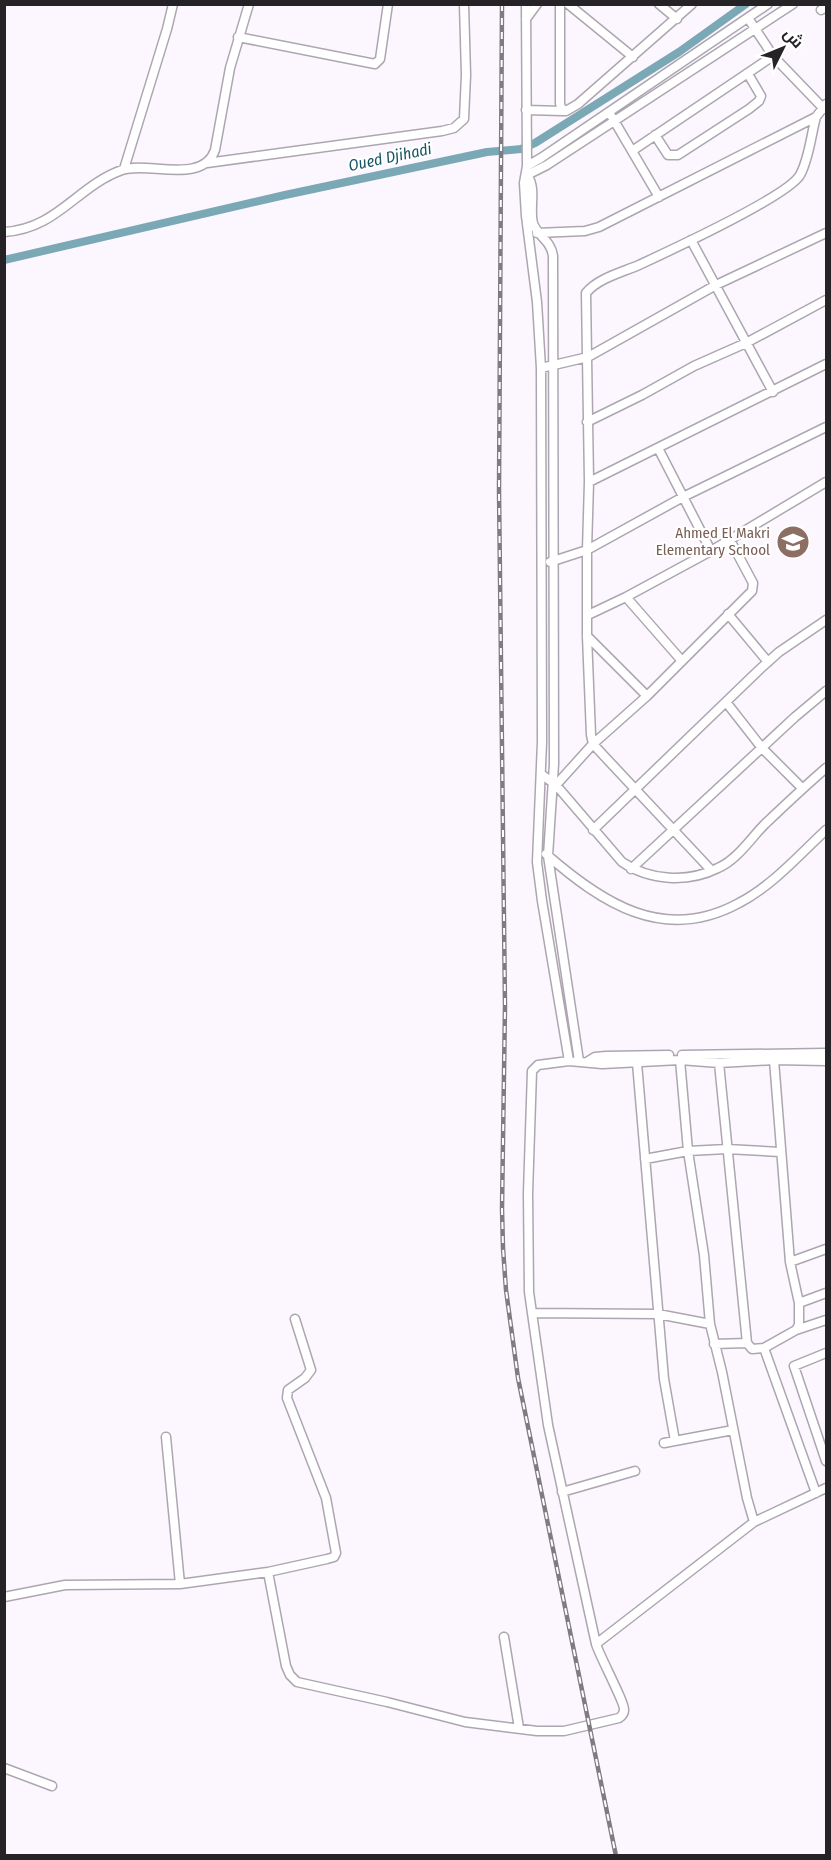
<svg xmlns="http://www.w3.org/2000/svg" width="831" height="1860" font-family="'Fira Sans Condensed',Cairo,sans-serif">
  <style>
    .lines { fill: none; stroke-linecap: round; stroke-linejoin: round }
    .canal { stroke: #7aa8b5; stroke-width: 8 }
    .minor-casing { stroke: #ada6b0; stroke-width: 11 }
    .minor { stroke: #fff; stroke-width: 8 }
    .rail-casing { stroke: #7f7b81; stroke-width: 4.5 }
    .rail { stroke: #fff; stroke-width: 2; stroke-dasharray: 7; stroke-linecap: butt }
    .labels { text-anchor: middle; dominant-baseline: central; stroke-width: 4.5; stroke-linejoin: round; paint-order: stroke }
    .education-label { font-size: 15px; fill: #785e54; stroke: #fff; text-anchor: end }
    .water-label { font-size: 16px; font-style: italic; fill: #155564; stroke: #fff }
  </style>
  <rect width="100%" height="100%" fill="#fcf6ff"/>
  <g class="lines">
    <!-- canal -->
    <path class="canal" d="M4 260 285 195 487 152 521 149 535 143 679 52 746 4"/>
    <!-- minor casing -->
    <g class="minor-casing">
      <path id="minor" d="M526 4 527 166 524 183 526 216 537 302 541 368 542 742 537 862 542 901 569 1061
        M560 4V103L561 108 566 111 578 104 692 4
        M568 4 633 57
        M659 4 677 19
        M821 10 826 7
        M748 18 773 56 824 109
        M526 19 537 4
        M238 37 375 64 380 59 388 4
        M526 110 563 111
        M612 117 659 197
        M655 135 668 155H678L749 109 759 101 761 96 748 74
        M632 151 773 56
        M207 163 442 131 454 128 464 119 466 75 464 4
        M527 166 541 158 768 4
        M124 169 167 29 173 4
        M527 175C537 188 529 208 533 223 537 236 551 240 553 256L554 764 548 856 579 1061
        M527 175 547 165 793 4
        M4 232C57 229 77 186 122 170 147 161 203 185 215 150L230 68 249 4
        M537 233 585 231 599 227 816 117 826 104
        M691 240 773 392
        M541 368 588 357 716 285 826 233
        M587 422 642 395 694 366 746 343 826 300
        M658 448 711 551
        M589 482 826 364
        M550 562 587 550 683 497 826 427
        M626 597 682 661
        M728 614 768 662
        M588 615 626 597 711 551 826 482
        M587 636 647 696
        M726 702 762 748 802 788
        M541 774 556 785 622 862C650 881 688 883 718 868 737 860 751 838 765 824 785 805 805 786 826 768
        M556 785 593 744 647 696 752 591 753 583 730 540
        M593 830 760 669 779 652 826 620
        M546 854C602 903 664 944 739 903 772 886 799 855 826 830
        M631 869 795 717 826 691
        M711 870 605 757 593 744 591 735 587 636V550L589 482 586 293C598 278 623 272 639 265 667 252 788 196 800 175 809 159 811 135 816 117
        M682 1055 826 1053
        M680 1060 688 1151 704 1255 710 1324 722 1372 747 1498 754 1522
        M587 1062 595 1057 606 1056 669 1055
        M637 1063 664 1379 675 1441
        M719 1063 747 1343 752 1349 764 1348 816 1493
        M645 1159 688 1151 727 1149 780 1152
        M790 1262 826 1249
        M799 1303 826 1293
        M532 1313 658 1314 710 1324
        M796 1330 826 1320
        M714 1344 747 1343
        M764 1348 796 1330 799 1325V1303L790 1262 774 1060
        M826 1353 794 1366 826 1461
        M166 1437 180 1584
        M664 1443 733 1430
        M562 1492 635 1471
        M268 1572 327 1559 334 1557 336 1553 326 1498 287 1398 288 1390 305 1378 311 1370 295 1319
        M4 1597 65 1585 180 1584 268 1572 286 1666 290 1675 297 1682 387 1702 465 1722 537 1731H564L619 1718C622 1716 624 1714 624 1710 625 1703 600 1657 596 1644L754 1522 826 1488
        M504 1637 519 1728
        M596 1644 548 1425 529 1292 528 1193 532 1071 538 1065 569 1061 602 1064 680 1060 719 1063 774 1060 826 1061
        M4 1768 52 1786"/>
    </g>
    <!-- minor -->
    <use href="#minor" class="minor"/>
    <!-- rail casing -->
    <g class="rail-casing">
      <path id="rail" d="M502 4 499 491 505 1006 502 1209 503 1248 506 1290 518 1378 616 1856"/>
    </g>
    <!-- rail -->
    <use href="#rail" class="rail"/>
  </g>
  <!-- icons -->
  <defs>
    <g id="school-disc" transform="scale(1.725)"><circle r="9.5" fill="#8d6e63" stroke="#fff"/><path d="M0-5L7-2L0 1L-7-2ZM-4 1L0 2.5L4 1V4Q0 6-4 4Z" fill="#fff"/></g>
  </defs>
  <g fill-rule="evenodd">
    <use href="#school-disc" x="793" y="542"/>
  </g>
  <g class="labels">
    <!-- education labels -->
    <g class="education-label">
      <text x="770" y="533">Ahmed El Makri<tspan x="770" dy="17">Elementary School</tspan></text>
    </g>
    <!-- water labels -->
    <g class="water-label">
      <text transform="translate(390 157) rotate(-12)">Oued Djihadi</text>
    </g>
  </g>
  <!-- border -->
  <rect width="831" height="1860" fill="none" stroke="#262327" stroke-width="12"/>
  <!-- north arrow -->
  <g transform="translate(783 48) rotate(47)" stroke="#ffffff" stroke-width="4.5" paint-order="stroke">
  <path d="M0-4.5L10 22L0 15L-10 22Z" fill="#262327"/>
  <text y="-9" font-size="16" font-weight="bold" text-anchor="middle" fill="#262327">ش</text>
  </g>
</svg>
